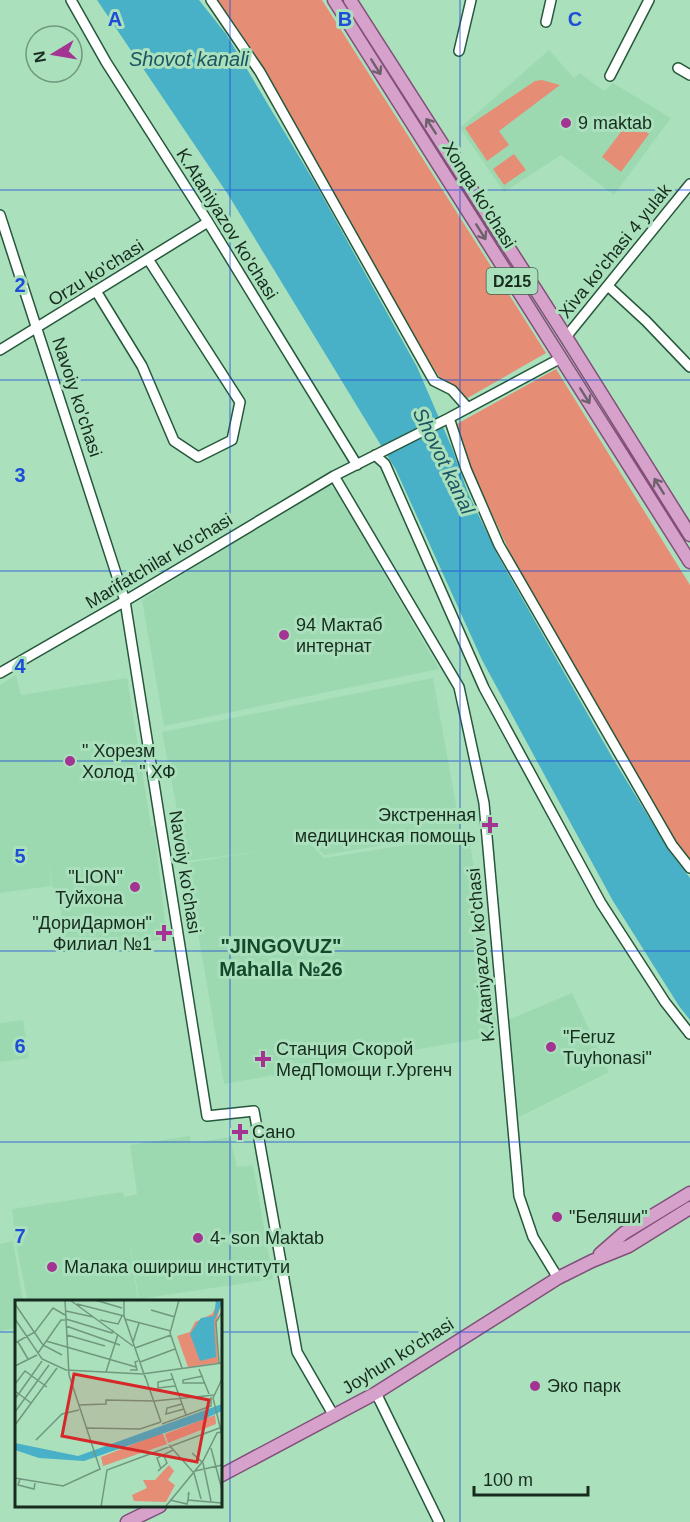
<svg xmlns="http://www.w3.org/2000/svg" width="690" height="1522" font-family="Helvetica,sans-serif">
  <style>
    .built { fill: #9cd9b1 }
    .green { fill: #e68d76 }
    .water { fill: #48b0c7 }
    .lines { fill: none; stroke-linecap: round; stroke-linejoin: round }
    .minor-casing { stroke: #26583b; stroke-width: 12 }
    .major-casing { stroke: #815079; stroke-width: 15 }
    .minor { stroke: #fff; stroke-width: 9 }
    .major { stroke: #d6a2cb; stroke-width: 12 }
    .oneway { stroke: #6d616c }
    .grid { fill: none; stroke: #1d4ed8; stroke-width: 1.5; stroke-opacity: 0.55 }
    .poi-dot { fill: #a43492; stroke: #abe0bd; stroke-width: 2 }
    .labels { text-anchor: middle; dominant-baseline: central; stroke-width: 6; stroke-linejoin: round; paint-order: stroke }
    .shield { fill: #abe0bd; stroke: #43624e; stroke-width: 1.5 }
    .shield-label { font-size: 16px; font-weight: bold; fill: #172c1f }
    .poi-label { font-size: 18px; fill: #172c1f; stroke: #abe0bd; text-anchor: start }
    .street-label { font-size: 18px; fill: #172c1f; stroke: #abe0bd }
    .water-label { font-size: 20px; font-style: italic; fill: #1b5562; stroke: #abe0bd }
    .neighbourhood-label { font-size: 20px; font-weight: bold; fill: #15492c; stroke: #abe0bd }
    .inset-road { fill: none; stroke: #70987e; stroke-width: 1.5 }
    .view { fill: #d62828; fill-opacity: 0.15; stroke: #d62828; stroke-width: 3 }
    .inset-edge { fill: none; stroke: #172c1f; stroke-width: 3 }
    .grid-label { font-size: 20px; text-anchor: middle; font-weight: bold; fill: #1d4ed8; stroke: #abe0bd; stroke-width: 6; stroke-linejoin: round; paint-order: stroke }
  </style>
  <rect width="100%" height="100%" fill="#abe0bd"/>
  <!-- built -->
  <path class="built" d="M549 50 574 78 580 73 604 91 613 83 671 118 614 195 561 155 504 192 460 128Z
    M327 484 336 490 439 669 164 726 142 600Z
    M16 675 21 695 127 678 151 826H154L167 939 67 952 61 911 52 886 49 861 51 886 0 893V685Z
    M433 678 461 832 324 855 313 843 311 844 324 858 469 835 498 1035 224 1084 186 863 262 851 187 861 162 732Z
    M572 993 609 1072 511 1121 503 1022Z
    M23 1020 29 1058 0 1062V1023Z
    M190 1136 191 1143 230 1137 237 1167 253 1165 273 1279 139 1299 128 1231 138 1301 42 1302 41 1298 27 1299 15 1238 12 1209 123 1192 124 1197 137 1194 130 1145Z
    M13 1241 23 1301 16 1302V1328L0 1331V1244Z"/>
  <!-- green -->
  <path class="green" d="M215 0H322L546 353 457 404 416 341 308 146 259 64Z
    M542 80 560 85 499 131 509 145 487 161 465 128 535 81Z
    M630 120 649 134 621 172 602 157Z
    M514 154 526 170 504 185 493 169Z
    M556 369 690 585V860L676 842 517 567 472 472 455 425Z"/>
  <!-- water -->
  <path class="water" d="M97 0H199L226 34 319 190 417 367 452 448 468 493 497 554 612 757 670 852 690 878V1020L679 1006 613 901 482 660 396 470 229 196Z"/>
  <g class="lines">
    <!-- minor casing -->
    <g class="minor-casing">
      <path id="minor" d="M71 0 106 62 208 222 357 465
        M211 0 260 72 426 367 434 381 452 390 468 408
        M546 22 551 0
        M459 51 471 0
        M678 68 690 75
        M610 76 649 0
        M0 215 125 601 207 1116 254 1111 297 1352 334 1416
        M608 286 646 321 690 367
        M96 291 142 366 174 441 198 457 232 440 240 402 148 259
        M566 337 690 184
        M0 350 208 222
        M449 418 466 469 499 545 672 845 690 868
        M375 455 385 464 484 688 601 903 665 1002 690 1034
        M334 476 459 687 484 803 519 1196 533 1237 558 1278
        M0 673 125 601 334 476 449 418 561 358
        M376 1393 439 1522"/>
    </g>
    <!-- major casing -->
    <g class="major-casing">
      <path id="major" d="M334 0 690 562
        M350 0 566 337 690 535
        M600 1254 624 1233 690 1193
        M220 1476 376 1393 558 1278 592 1261 629 1246 690 1208
        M127 1522 160 1506"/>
    </g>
    <!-- minor -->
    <use href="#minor" class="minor"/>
    <!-- major -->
    <use href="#major" class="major"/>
  </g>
  <!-- one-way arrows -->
  <defs><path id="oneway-shaft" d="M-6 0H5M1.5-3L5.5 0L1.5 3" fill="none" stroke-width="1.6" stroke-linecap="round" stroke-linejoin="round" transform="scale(1.5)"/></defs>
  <g class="oneway">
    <use href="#oneway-shaft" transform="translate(376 67) rotate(58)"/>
    <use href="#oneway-shaft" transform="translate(431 126) rotate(-123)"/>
    <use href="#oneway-shaft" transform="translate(481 232) rotate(58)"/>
    <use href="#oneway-shaft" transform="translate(585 396) rotate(58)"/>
    <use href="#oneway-shaft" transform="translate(659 486) rotate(-122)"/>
  </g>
  <!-- grid -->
  <path class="grid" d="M230 0V1522M460 0V1522M0 190H690M0 380H690M0 571H690M0 761H690M0 951H690M0 1142H690M0 1332H16M220 1332H690"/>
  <!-- markers -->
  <g class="poi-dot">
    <circle cx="566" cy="123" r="6"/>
    <circle cx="284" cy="635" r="6"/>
    <circle cx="70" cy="761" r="6"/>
    <path d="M487 816h6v6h6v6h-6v6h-6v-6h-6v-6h6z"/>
    <circle cx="135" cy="887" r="6"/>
    <path d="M161 924h6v6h6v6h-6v6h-6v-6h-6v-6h6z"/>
    <circle cx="551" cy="1047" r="6"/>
    <path d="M260 1050h6v6h6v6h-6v6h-6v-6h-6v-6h6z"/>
    <path d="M237 1123h6v6h6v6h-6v6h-6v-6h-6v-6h6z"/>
    <circle cx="557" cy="1217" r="6"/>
    <circle cx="198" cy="1238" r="6"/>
    <circle cx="52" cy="1267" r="6"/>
    <circle cx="535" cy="1386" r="6"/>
  </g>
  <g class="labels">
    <!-- shield labels -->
    <rect class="shield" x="486.5" y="268" width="51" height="26" rx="4.5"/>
    <g class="shield-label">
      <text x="512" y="281">D215</text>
    </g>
    <!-- poi labels -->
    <g class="poi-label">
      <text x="578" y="123">9 maktab</text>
      <text x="296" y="625">94 Мактаб<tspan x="296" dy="21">интернат</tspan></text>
      <text x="82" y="751">" Хорезм<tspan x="82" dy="21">Холод " ХФ</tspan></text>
      <text x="476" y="815" text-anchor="end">Экстренная<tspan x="476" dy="21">медицинская помощь</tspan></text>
      <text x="123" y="877" text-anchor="end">"LION"<tspan x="123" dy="21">Туйхона</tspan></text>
      <text x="152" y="923" text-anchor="end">"ДориДармон"<tspan x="152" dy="21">Филиал №1</tspan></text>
      <text x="563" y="1037">"Feruz<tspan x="563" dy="21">Tuyhonasi"</tspan></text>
      <text x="276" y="1049">Станция Скорой<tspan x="276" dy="21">МедПомощи г.Ургенч</tspan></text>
      <text x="252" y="1132">Сано</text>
      <text x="569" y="1217">"Беляши"</text>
      <text x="210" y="1238">4- son Maktab</text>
      <text x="64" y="1267">Малака ошириш институти</text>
      <text x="547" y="1386">Эко парк</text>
    </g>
    <!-- street labels -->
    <g class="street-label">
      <text transform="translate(479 195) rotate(58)">Xonqa ko'chasi</text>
      <text transform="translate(227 224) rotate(58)">K.Ataniyazov ko'chasi</text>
      <text transform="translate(615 251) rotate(-51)">Xiva ko'chasi 4 yulak</text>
      <text transform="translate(96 273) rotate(-32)">Orzu ko'chasi</text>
      <text transform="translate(77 397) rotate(72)">Navoiy ko'chasi</text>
      <text transform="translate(159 561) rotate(-31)">Marifatchilar ko'chasi</text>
      <text transform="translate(185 872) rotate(81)">Navoiy ko'chasi</text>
      <text transform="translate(481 955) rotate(-95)">K.Ataniyazov ko'chasi</text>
      <text transform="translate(398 1356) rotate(-32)">Joyhun ko'chasi</text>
    </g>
    <!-- water labels -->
    <g class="water-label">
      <text x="189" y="59">Shovot kanali</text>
      <text transform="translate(444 461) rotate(64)">Shovot kanal</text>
    </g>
    <!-- neighbourhood labels -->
    <g class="neighbourhood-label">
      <text x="281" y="946">"JINGOVUZ"<tspan x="281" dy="23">Mahalla №26</tspan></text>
    </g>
  </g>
  <!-- overview -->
  <g transform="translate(15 1300)">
    <rect width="207" height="207" fill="#abe0bd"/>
    <path d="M202 5 205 7 201 23 203 63 173 67 162 36 175 32 180 22 197 14ZM200 115 201 124 153 143 150 134ZM144 134H148L152 144 88 166 86 157ZM154 165 159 171 153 180 160 185 151 202 119 201 117 195 132 188 128 180H140Z" fill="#e68d76"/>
    <path d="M201 0 207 3 199 21 201 57 185 61 175 34 186 18 199 16ZM207 104V111L187 120 69 161 24 158 0 150V143L63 156Z" fill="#48b0c7"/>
    <path class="inset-road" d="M55 0 118 46M80 0 107 8M109 0V16L130 77M164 0 155 33 167 68M0 4 28 45 47 55M62 4 109 16M136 10 160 17M51 11 78 17M0 19 27 59 51 70 127 74 207 63M51 19 97 33 98 30M110 19 156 31M85 20 103 24 107 16M51 26 105 45M52 35 90 46M31 41 121 67M3 42 13 59M118 42 124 23M0 43 20 32 38 8 50 15M120 48 156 35M23 53 46 20H50M125 62 160 49M204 63 201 22 207 12M0 66 22 55M184 69 194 94M115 70H122L120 62 123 61M91 72 103 34M156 73 171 115M130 76 146 122M188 76 168 80V83H190M158 79 143 82V88L160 86M207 79 198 98 207 135M0 84 10 71 32 87M0 91 16 103M0 99 27 61M167 104 152 108 151 114 169 109M63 105 91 104V100L139 101 200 95M0 112 34 65M147 124 196 106V97M0 125 42 68M72 128 125 129 146 122M21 140 47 114 64 110M154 145 179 173 186 199M196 148 207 190M177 153 188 163 196 201M146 169 142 158 158 150M143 171 152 163 149 156M180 171 207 165M0 178 48 186 85 169 54 75 50 0M5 179 3 185 19 189 20 183M173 195 174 192 173 200 207 203M155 200 172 204 173 200M151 206 188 161 202 133 206 132M86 207 92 170 207 127"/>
    <path class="view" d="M59 74 194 100 182 162 47 136Z"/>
    <rect width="207" height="207" class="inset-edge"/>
  </g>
  <g class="grid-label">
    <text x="115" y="26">A</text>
    <text x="345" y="26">B</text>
    <text x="575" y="26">C</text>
    <text x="20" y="292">2</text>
    <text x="20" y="482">3</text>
    <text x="20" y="673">4</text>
    <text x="20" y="863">5</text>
    <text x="20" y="1053">6</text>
    <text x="20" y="1243">7</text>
  </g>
  <!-- north arrow -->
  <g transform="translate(54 54) rotate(259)"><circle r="28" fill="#abe0bd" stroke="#70987e" stroke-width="1.5"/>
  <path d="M0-4.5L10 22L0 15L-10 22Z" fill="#a43492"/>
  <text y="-9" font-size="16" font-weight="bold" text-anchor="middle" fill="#172c1f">N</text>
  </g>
  <!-- scale -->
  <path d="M474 1486v9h114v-9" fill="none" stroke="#172c1f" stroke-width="3"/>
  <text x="483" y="1486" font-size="18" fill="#172c1f" stroke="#abe0bd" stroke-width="4.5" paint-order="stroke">100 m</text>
</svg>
